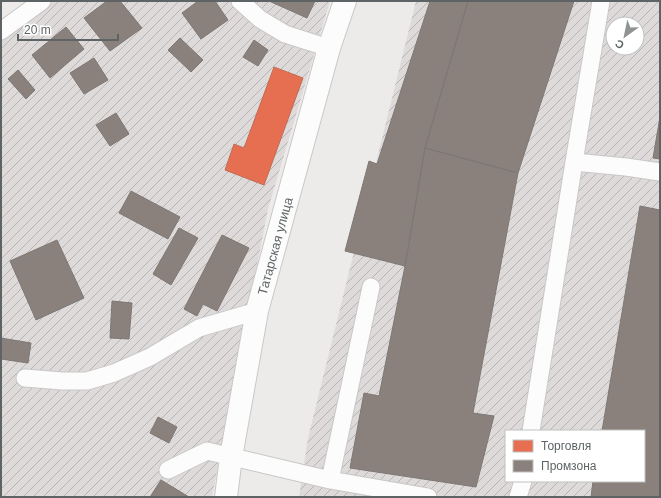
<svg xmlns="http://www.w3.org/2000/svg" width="661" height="498" font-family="Helvetica,sans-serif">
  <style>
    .industrial { fill: url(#industrial-furrows); fill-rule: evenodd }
    .shops { fill: #e76f51; stroke: #be6c57 }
    .industry { fill: #8a817c; stroke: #7d7875 }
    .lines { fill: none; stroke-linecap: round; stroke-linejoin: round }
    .service-casing { stroke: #c8c8c7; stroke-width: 19 }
    .minor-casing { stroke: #c8c8c7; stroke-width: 24 }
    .service { stroke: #fcfcfc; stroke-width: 17 }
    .minor { stroke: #fcfcfc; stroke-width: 22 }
    .labels { text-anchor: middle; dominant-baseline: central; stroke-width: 4; stroke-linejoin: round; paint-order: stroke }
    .street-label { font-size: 13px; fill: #5e6465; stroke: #fff }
  </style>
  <defs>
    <pattern id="industrial-furrows" width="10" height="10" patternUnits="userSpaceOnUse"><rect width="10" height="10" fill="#dddad9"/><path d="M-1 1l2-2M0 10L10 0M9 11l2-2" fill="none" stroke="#b6b4b4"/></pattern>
  </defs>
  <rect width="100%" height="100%" fill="#edebe9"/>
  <!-- industrial -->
  <path class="industrial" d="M33 1H330L268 209 212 497H1V24Z
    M416 1H660V497H299L308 438ZM613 24H637V48H613ZM506 431H644V481H506Z"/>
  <!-- shops -->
  <path class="shops" d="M274 67 303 78 264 185 225 170 234 144 244 148Z"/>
  <!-- industry -->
  <path class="industry" d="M107 1H120L142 28 110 51 84 18Z
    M198 1H215L228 20 201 39 182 13Z
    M269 1H315L307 18Z
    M430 1H468L425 148 405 266 345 251 369 161 377 164Z
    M468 1H574L518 173 425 148Z
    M66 27 84 49 50 78 32 55Z
    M180 38 203 60 191 72 168 50Z
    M254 40 268 50 258 66 243 57Z
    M94 58 108 80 84 94 70 73Z
    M18 70 35 90 26 99 8 79Z
    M116 113 129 134 110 146 96 125Z
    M660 117V159L653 158Z
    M425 148 518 173 473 413 494 416 476 487 350 468 364 393 379 396 405 266Z
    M131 191 180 217 168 239 119 213Z
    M640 206 660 210V497H591L593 481H644V431H602Z
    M179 228 198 238 171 285 153 274Z
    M222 235 249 248 217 311 203 304 197 316 184 309Z
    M57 240 84 298 36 320 10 261Z
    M112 301 132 303 129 339 110 338Z
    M1 338 31 343 28 363 1 359Z
    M158 417 177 427 169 443 150 433Z
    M161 480 189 497H150Z"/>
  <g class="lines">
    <!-- service casing -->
    <g class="service-casing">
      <path id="service" d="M240 1 260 19 285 34 329 48
        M1 31 42 1
        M574 162 626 167 660 172
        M25 378 62 381H87L114 373 150 357 199 328 257 311
        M531 431 574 162 601 1
        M168 470 207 451 330 480 428 497
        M330 480 371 287
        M518 497 523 481"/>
    </g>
    <!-- minor casing -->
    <g class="minor-casing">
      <g id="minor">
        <path id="s1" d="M226 497 231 457 257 311 329 48 345 1"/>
      </g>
    </g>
    <!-- service -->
    <use href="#service" class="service"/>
    <!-- minor -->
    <use href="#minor" class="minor"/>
  </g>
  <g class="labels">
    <!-- street labels -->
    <g class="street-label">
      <text stroke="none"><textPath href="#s1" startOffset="256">Татарская улица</textPath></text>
    </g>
  </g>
  <!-- border -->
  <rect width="661" height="498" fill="none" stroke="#5e6465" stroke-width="4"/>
  <!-- legend -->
  <rect x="505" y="430" width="140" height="52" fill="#ffffff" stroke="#bfc1c1"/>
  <rect x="513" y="440" width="20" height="12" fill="#e76f51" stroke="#bfc1c1"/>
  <text x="541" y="450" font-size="12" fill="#5e6465">Торговля</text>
  <rect x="513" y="460" width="20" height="12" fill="#8a817c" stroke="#bfc1c1"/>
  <text x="541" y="470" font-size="12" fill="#5e6465">Промзона</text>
  <!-- north arrow -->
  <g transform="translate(625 36) rotate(213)"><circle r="19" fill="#ffffff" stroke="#bfc1c1"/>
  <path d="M0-3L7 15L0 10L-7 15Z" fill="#909393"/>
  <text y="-6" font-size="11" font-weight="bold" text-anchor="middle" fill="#5e6465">С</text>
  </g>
  <!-- scale -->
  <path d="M18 34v6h100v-6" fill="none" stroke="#5e6465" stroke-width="2"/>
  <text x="24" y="34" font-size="12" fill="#5e6465" stroke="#ffffff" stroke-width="3" paint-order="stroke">20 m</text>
</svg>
